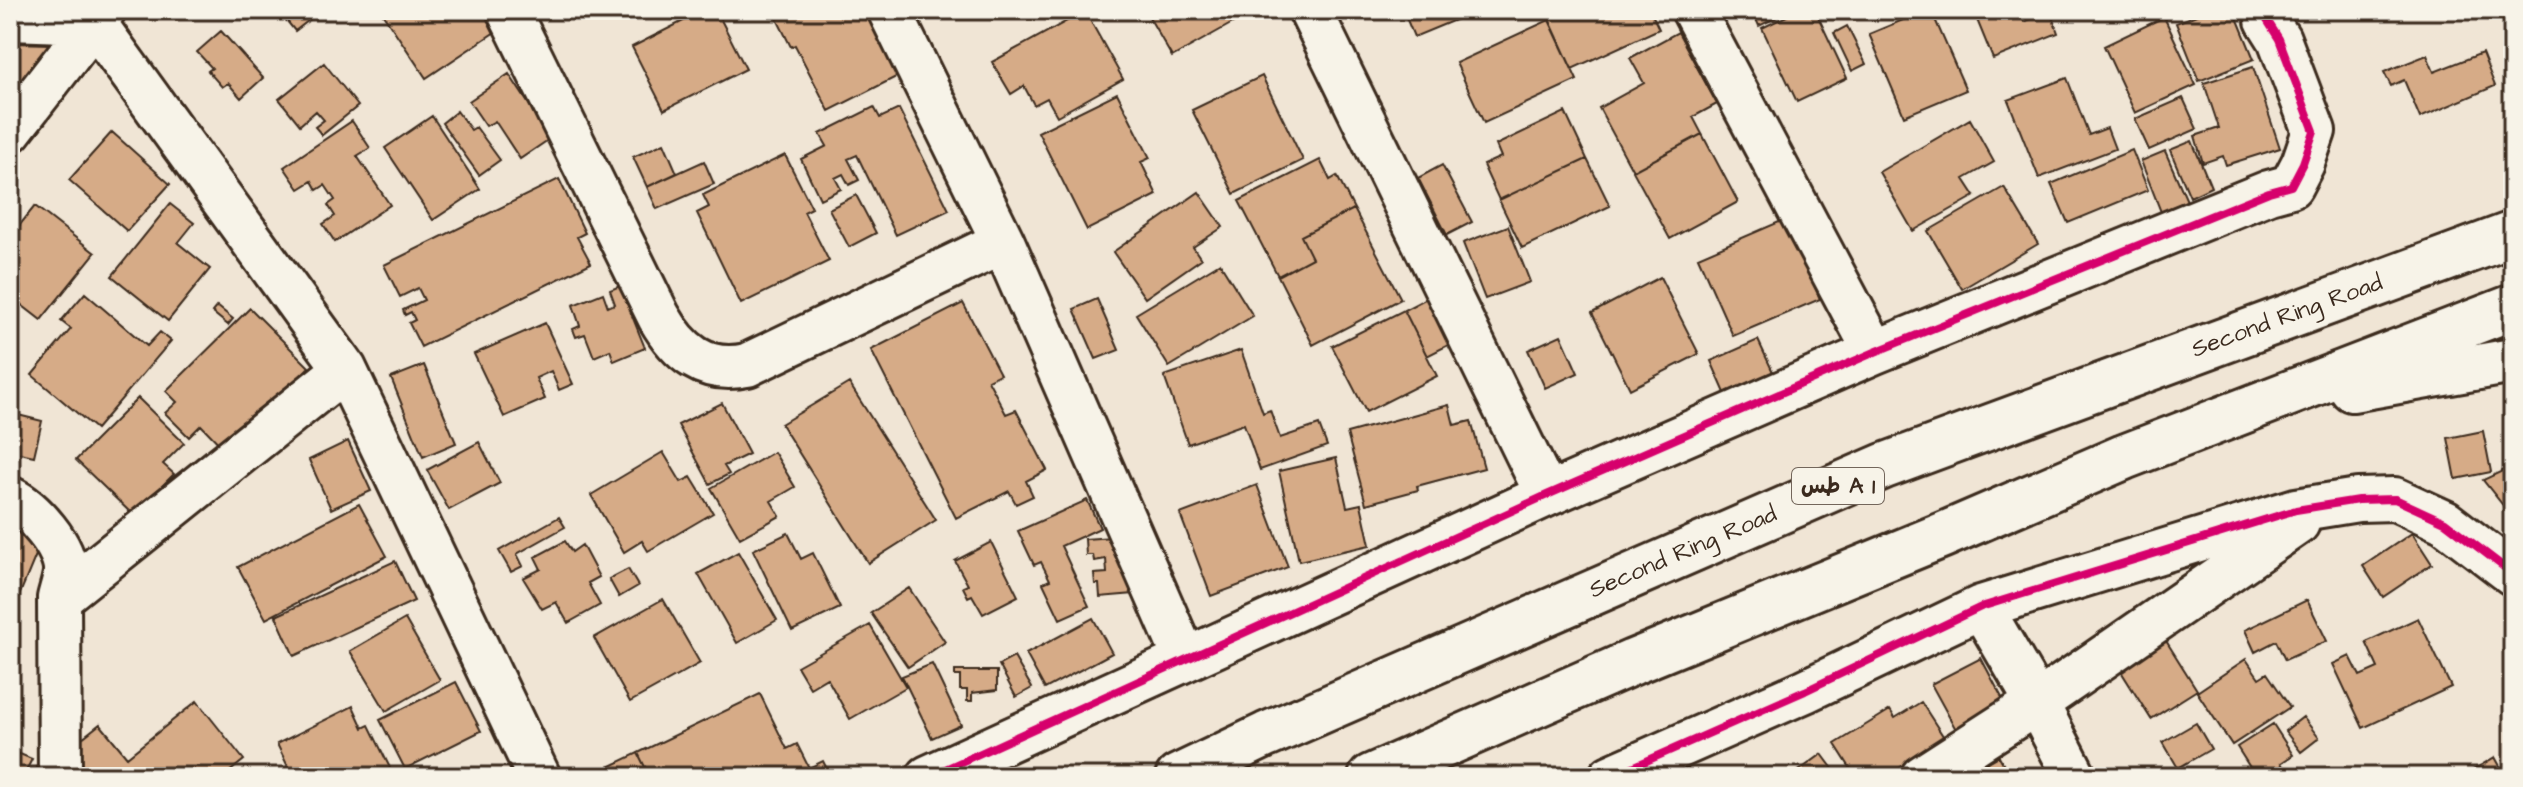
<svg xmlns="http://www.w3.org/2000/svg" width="2523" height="787" font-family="'Architects Daughter','Playpen Sans Arabic',sans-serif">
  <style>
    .building { fill: #d6ab87; stroke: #3b2a1e; stroke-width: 2 }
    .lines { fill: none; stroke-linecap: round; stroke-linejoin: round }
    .minor-casing { stroke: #3b2a1e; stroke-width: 48 }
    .highway-casing { stroke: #3b2a1e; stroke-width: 50 }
    .minor { stroke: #f7f3e8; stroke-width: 42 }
    .highway { stroke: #f7f3e8; stroke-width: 44 }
    .cycleway-casing { stroke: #f7f3e8; stroke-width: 13 }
    .cycleway { stroke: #d6006c; stroke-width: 8 }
    .labels { text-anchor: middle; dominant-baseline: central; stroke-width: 7; stroke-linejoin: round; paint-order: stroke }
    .shield { fill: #f7f3e8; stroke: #73665b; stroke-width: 2 }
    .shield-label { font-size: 22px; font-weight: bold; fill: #3b2a1e }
    .street-label { font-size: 24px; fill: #3b2a1e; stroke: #f7f3e8 }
  </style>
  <rect width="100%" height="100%" fill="#f0e5d5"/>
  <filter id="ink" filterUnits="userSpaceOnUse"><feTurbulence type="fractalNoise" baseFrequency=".0125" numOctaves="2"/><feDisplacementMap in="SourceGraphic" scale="16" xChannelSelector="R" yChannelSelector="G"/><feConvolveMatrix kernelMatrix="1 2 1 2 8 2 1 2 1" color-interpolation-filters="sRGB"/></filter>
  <g filter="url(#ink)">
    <!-- building -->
    <path class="building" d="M278 10H322L295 31Z
      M484 10 498 30 426 78 381 11Z
      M705 10H716L746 69 664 110 632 47Z
      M795 10H869L902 74 829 111 795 45 791 47 777 19Z
      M1145 10H1232L1238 20 1172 57Z
      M1403 10H1479L1414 37Z
      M1545 10H1650L1659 29 1572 69Z
      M1752 10H1792L1759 26Z
      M1799 10H1815L1847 78 1797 102 1762 28Z
      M1927 10H1931L1966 90 1904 116 1869 34Z
      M1973 10H2019L2024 22 2050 11 2058 33 1993 59Z
      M2209 10H2234L2254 59 2199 81 2176 23Z
      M1085 11 1123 79 1057 116 1047 98 1034 105 1024 86 1011 94 992 62Z
      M2164 17 2196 85 2135 113 2104 46Z
      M1549 20 1577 80 1484 123 1456 63Z
      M1847 26 1866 64 1852 71 1834 33Z
      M221 31 263 78 241 98 228 83 222 87 208 71 212 68 197 52Z
      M1678 32 1717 104 1693 117 1702 134 1633 171 1599 108 1644 83 1630 58Z
      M10 43 55 44 30 93 10 92Z
      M2482 53 2495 86 2420 118 2404 80 2391 86 2384 72 2427 55 2434 72Z
      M324 63 358 106 322 135 315 127 324 120 316 111 300 125 279 99Z
      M2253 67 2280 148 2226 165 2223 156 2203 163 2195 136 2219 128 2204 83Z
      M509 74 551 138 520 159 495 121 486 126 469 101Z
      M1262 76 1303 160 1234 194 1192 110Z
      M2067 78 2089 135 2107 128 2115 149 2039 178 2008 100Z
      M1117 93 1150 158 1141 162 1157 195 1087 230 1038 132Z
      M2183 98 2197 129 2149 150 2135 119Z
      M874 107 880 118 899 109 949 210 896 235 857 155 848 159 859 180 849 185 843 174 835 178 841 189 820 199 801 159 827 146 820 134Z
      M457 111 471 130 476 127 500 160 479 175 442 123Z
      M1565 112 1587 159 1499 200 1483 165 1501 157 1496 145Z
      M432 116 480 189 433 220 385 148Z
      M1970 119 1994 162 1964 179 1975 196 1913 231 1879 172Z
      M352 121 370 148 357 156 390 205 335 242 323 224 335 216 328 205 335 200 325 185 317 190 312 181 299 189 284 167Z
      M112 132 170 184 127 231 69 180Z
      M1702 134 1738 202 1670 239 1633 171Z
      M2192 141 2211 187 2190 197 2170 150Z
      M664 143 677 173 647 187 633 157Z
      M2132 150 2148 190 2068 223 2051 184Z
      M2165 151 2187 201 2161 212 2141 161Z
      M785 155 812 208 804 212 829 261 741 304 697 213 709 207 703 195Z
      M1587 159 1610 206 1522 248 1499 200Z
      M1320 160 1330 180 1337 176 1354 209 1301 236 1312 258 1278 276 1239 201Z
      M704 161 714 184 657 209 647 187Z
      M1442 165 1472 222 1447 235 1418 178Z
      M559 179 585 233 577 237 591 263 421 347 409 323 415 320 411 312 405 315 403 310 424 300 418 288 400 297 384 265Z
      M2004 187 2038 244 1962 289 1928 231Z
      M1199 192 1223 227 1193 247 1201 259 1145 298 1113 252Z
      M856 195 876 233 849 247 829 209Z
      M170 204 194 223 178 243 210 269 168 321 112 276Z
      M35 206 95 253 41 320 10 296V237Z
      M1354 209 1401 299 1313 345 1278 276 1312 258 1301 236Z
      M1786 219 1820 299 1733 336 1698 257Z
      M1508 226 1530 282 1485 299 1463 243Z
      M1220 263 1253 316 1169 367 1136 314Z
      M1660 277 1699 354 1630 389 1592 313Z
      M620 286 645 348 614 361 610 350 594 357 585 334 576 337 573 329 580 326 573 305 603 293 608 307 615 304 610 290Z
      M1442 290 1466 336 1427 356 1404 310Z
      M85 293 147 346 160 332 171 341 96 429 32 375 71 329 61 321Z
      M1097 299 1119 350 1096 359 1074 309Z
      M963 303 1000 374 988 380 1006 414 1016 410 1047 470 1026 481 1033 496 1016 504 1009 491 956 518 871 350Z
      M217 306 233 319 228 325 212 312Z
      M250 308 309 367 226 451 201 425 189 437 165 413 177 402 166 391Z
      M1404 310 1437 376 1366 412 1332 346Z
      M545 323 573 384 559 390 551 371 536 378 545 399 504 417 474 354Z
      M1561 335 1578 373 1545 388 1528 350Z
      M1758 340 1773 372 1725 393 1711 361Z
      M1241 350 1263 413 1270 410 1280 438 1319 425 1327 446 1260 470 1244 424 1188 444 1164 376Z
      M424 365 456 443 423 457 391 378Z
      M849 383 936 520 868 563 781 424Z
      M138 398 184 443 163 464 174 474 133 515 76 460Z
      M722 403 749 454 724 466 729 474 710 484 678 425Z
      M1449 405 1454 425 1471 421 1484 468 1417 486 1418 490 1366 504 1347 433Z
      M10 413 42 421 34 456 10 451Z
      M2483 431 2491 472 2456 479 2448 438Z
      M348 441 371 491 331 509 309 460Z
      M479 442 500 483 449 510 427 470Z
      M663 452 681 482 691 477 713 513 648 551 642 541 624 552 591 495Z
      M774 452 795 487 771 501 780 516 740 538 711 488Z
      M1336 458 1347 507 1361 504 1370 545 1299 561 1279 471Z
      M2513 466V518L2483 480Z
      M1257 485 1288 567 1211 596 1180 514Z
      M1087 500 1100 528 1061 546 1089 606 1060 619 1043 583 1050 580 1041 562 1034 565 1018 531Z
      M359 504 387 556 266 619 238 567Z
      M559 517 565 527 517 554 523 566 511 572 499 551Z
      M10 525 43 538 17 601 10 598Z
      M788 533 801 559 813 553 840 608 792 631 753 550Z
      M2412 533 2432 564 2383 597 2363 566Z
      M1127 536 1134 594 1100 597 1099 584H1095L1094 574 1107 573 1106 559 1094 561 1093 555H1086L1085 539Z
      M565 541 572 552 582 545 599 577 588 583 600 605 568 623 556 602 542 609 523 578 541 569 535 557Z
      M991 542 1018 596 983 614 972 595 968 597 963 587 968 585 955 561Z
      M738 552 777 620 737 643 698 574Z
      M395 561 414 601 294 656 276 616Z
      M628 569 638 586 619 597 609 579Z
      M909 588 945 642 908 667 871 613Z
      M663 599 700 663 630 702 594 638Z
      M2307 600 2327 641 2285 660 2276 641 2255 652 2245 630Z
      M1093 618 1112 653 1045 689 1026 654Z
      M2418 618 2451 687 2363 728 2333 664 2350 656 2360 676 2378 668 2366 642Z
      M405 619 440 680 386 711 350 651Z
      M870 625 906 687 850 719 827 678 810 688 797 666Z
      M2163 636 2197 690 2151 719 2117 665Z
      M1014 657 1032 688 1016 697 999 665Z
      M1981 658 2008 709 1959 735 1931 684Z
      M2246 659 2259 678 2267 673 2290 707 2232 745 2197 692Z
      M932 664 961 725 932 738 902 676Z
      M955 671H997V690L972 693V701H967V690H960V676H955Z
      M456 682 481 731 405 769 380 720Z
      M760 694 787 749 797 744 809 768 823 761 831 777H650L638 753Z
      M197 701 244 760 223 777H188L184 772 178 777H89L67 750 100 724 127 757Z
      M1921 702 1945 739 1885 777H1856L1835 744 1890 710 1895 718Z
      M353 706 363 728 369 725 391 770 377 777H293L277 744Z
      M2303 717 2319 738 2301 752 2285 731Z
      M2196 723 2211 749 2178 768 2163 742Z
      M2273 724 2293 755 2281 763 2290 777H2256L2237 747Z
      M10 750 32 759 23 777H10Z
      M638 753 650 777H596L594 774Z
      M1822 754 1839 777H1795L1793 775Z
      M1999 756 2011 777H1962Z
      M2495 757 2506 777H2464L2463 776Z"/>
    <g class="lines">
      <!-- minor casing -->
      <g class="minor-casing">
        <path id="minor" d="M508 10 659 317C679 352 704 374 747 365L1003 242
          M889 10 1003 242 1185 659
          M1310 10 1547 495
          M1693 10 1875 352
          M10 19 94 22 345 369 539 777
          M10 131 104 10
          M10 498C32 509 67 547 65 573 64 581 61 590 59 598L60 777
          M59 598 345 369
          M1981 607 2037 703 2075 777
          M928 777 1547 495 1875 352 2269 192 2291 186 2303 163 2314 131 2279 39 2267 20 2268 10
          M1610 777 1805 691 1981 607 2296 510 2358 500 2395 499 2445 522 2513 574
          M1922 777 2037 703 2298 523"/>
      </g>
      <!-- highway casing -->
      <g class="highway-casing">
        <path id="highway" d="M2352 389 2513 361
          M1178 777 1266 735 1884 466 2513 234
          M1371 777 1633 662 1943 535 2124 457 2513 307"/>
      </g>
      <!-- minor -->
      <use href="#minor" class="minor"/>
      <!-- highway -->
      <use href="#highway" class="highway"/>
      <!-- cycleway casing -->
      <g class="cycleway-casing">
        <path id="cycleway" d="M928 777 1547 495 1875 352 2269 192 2291 186 2303 163 2314 131 2279 39 2267 20 2268 10
          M1610 777 1805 691 1981 607 2296 510 2358 500 2395 499 2445 522 2513 574"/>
      </g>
      <!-- cycleway -->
      <use href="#cycleway" class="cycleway"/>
    </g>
  </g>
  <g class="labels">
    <!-- shield labels -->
    <rect class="shield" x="1792" y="468" width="92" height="36" rx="6"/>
    <g class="shield-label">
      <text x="1838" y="486">طس A 1</text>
    </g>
    <!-- street labels -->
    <g class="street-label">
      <text transform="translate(2287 316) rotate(-20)">Second Ring Road</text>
      <text transform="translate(1683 552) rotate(-23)">Second Ring Road</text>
    </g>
  </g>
  <!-- margin -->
  <rect width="2523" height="787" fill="none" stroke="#f7f3e8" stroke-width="40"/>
  <rect x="20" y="20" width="2483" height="747" fill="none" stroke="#3b2a1e" stroke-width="3" filter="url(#ink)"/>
</svg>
